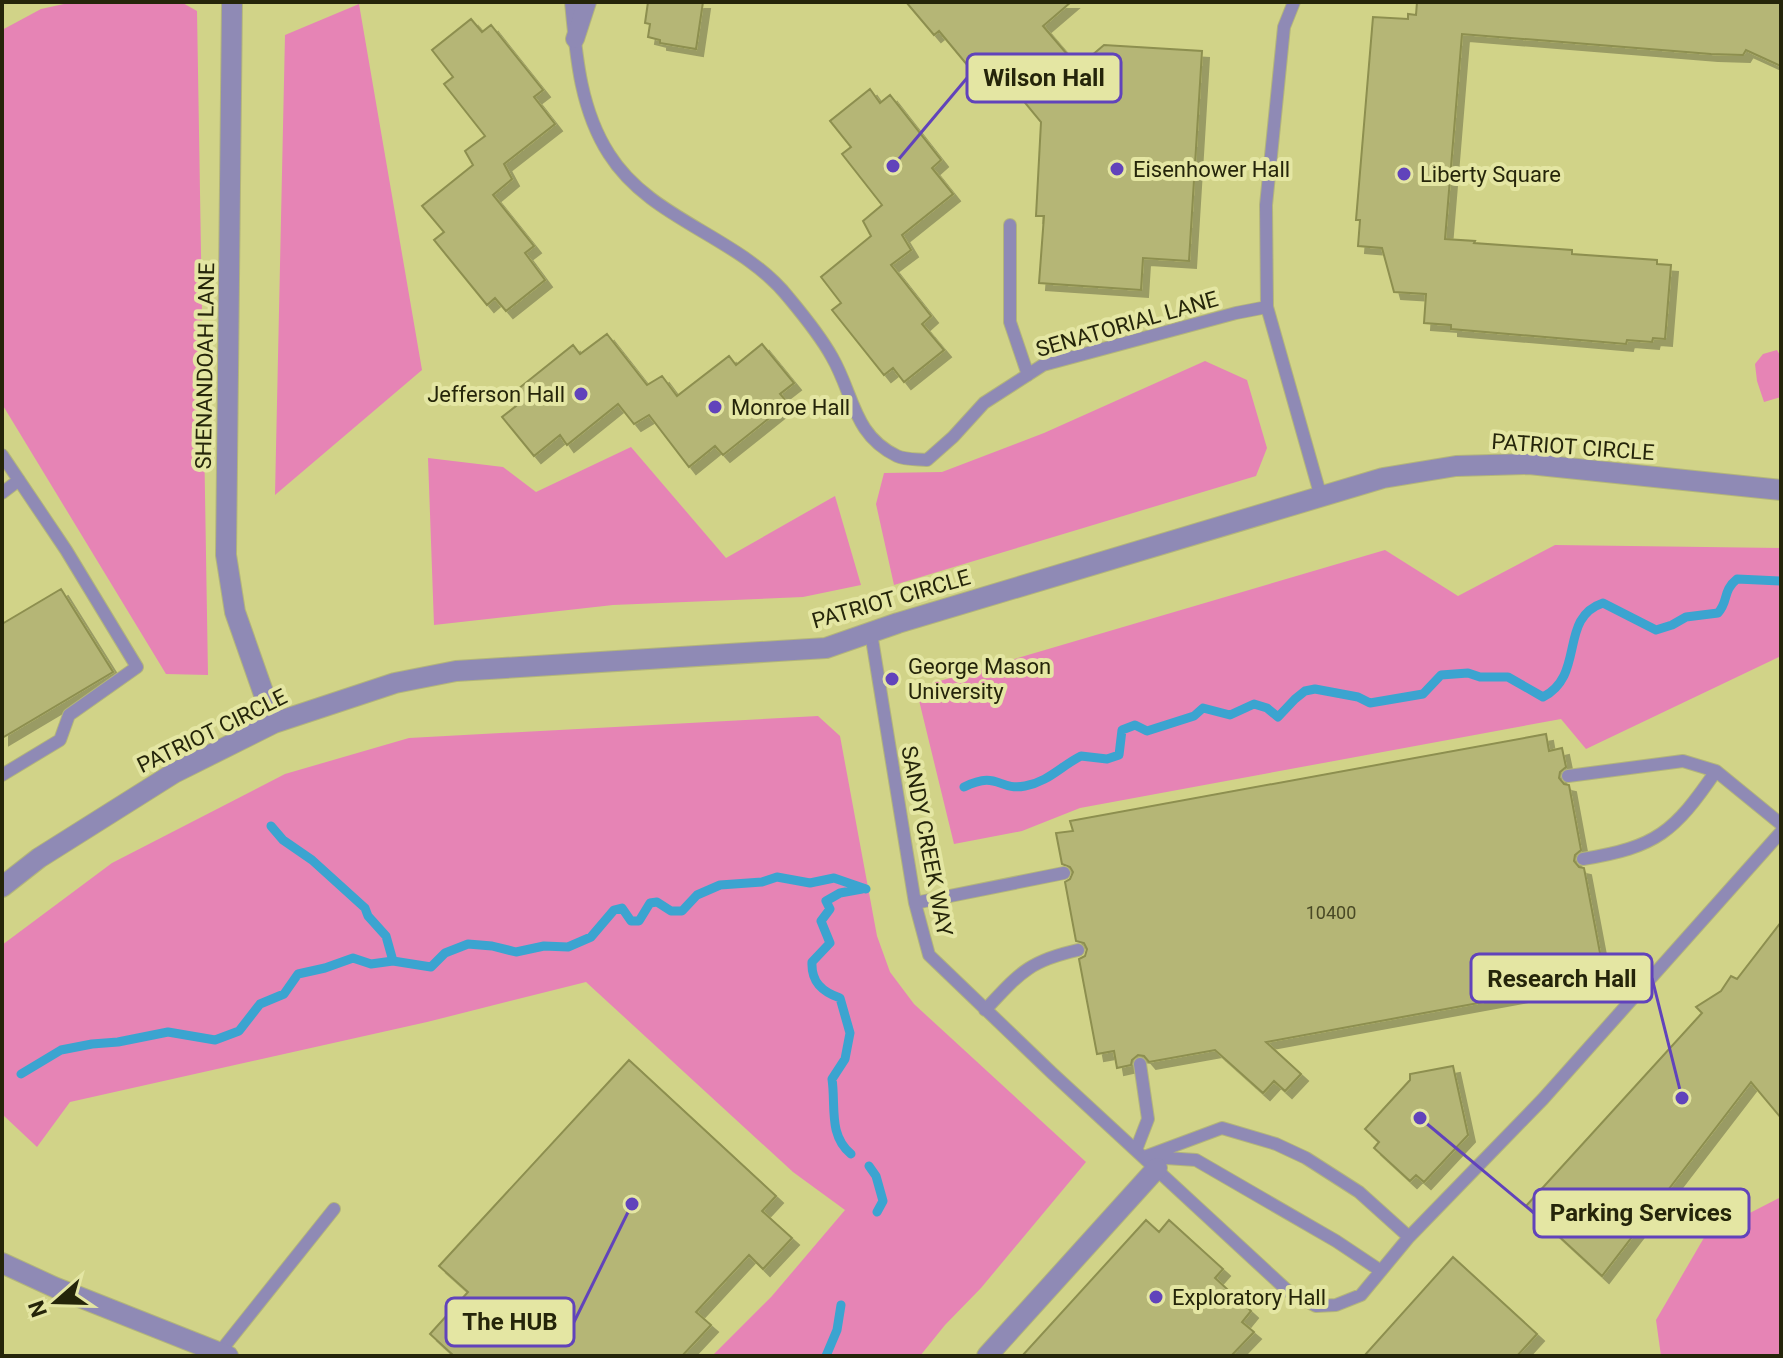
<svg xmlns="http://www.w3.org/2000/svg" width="1783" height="1358" font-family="Roboto,sans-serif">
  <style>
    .built { fill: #d1d388 }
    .green { fill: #e684b5 }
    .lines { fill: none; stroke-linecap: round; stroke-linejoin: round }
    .stream { stroke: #3ba4d0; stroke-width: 9 }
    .building { fill: #b5b676; stroke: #8d8f4f; stroke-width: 2; filter: url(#shadow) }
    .service-casing { stroke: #b3b57b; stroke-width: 14 }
    .pedestrian-casing { stroke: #b3b57b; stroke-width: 20 }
    .minor-casing { stroke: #b3b57b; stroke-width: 22 }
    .tertiary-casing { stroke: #b3b57b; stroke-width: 22 }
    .service { stroke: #8f8ab5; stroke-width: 12 }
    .pedestrian { stroke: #8f8ab5; stroke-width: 18 }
    .minor { stroke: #8f8ab5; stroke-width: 20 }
    .tertiary { stroke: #8f8ab5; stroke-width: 20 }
    .poi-dot { fill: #6143bb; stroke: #e4e6a3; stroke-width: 3 }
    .labels { text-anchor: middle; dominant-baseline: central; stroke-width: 8; stroke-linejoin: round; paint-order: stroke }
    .number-label { font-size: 18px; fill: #494925 }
    .poi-label { font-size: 22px; fill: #25250a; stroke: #e4e6a3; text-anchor: start }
    .street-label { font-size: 22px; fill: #25250a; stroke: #e4e6a3 }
    .leader { fill: none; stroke: #6143bb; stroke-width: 3 }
    .callout-dot { fill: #6143bb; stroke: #e4e6a3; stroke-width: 3 }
    .callout { fill: #e4e6a3; stroke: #6143bb; stroke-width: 3 }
    .callout-label { font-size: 24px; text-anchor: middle; font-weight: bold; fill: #25250a }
  </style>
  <defs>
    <filter id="shadow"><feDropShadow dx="7" dy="7" stdDeviation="0" flood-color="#0004"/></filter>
  </defs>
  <rect width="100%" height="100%" fill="#d7d997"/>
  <!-- built -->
  <path class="built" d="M2 2H1781V1356H2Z"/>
  <!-- green -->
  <path class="green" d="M73 2H181L197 11 208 675 166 674 2 404V30L41 9Z
    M359 4 422 370 275 495 285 35Z
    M1777 350 1781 357V397L1764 402 1757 381 1755 364 1763 354Z
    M1205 361 1247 380 1267 448 1256 476 894 585 876 504 884 473 942 472 1044 433Z
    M631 447 726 558 835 496 861 585 803 597 613 605 434 625 428 458 503 467 536 492Z
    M1555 545 1781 548V656L1586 749 1561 719 1080 808 1022 831 954 844 916 688 1385 550 1458 596Z
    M818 716 840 736 877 936 890 972 914 1004 1086 1162 981 1288 945 1325 920 1356H712L772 1296 845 1210 793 1172 586 982 427 1022 70 1102 37 1147 2 1114V945L112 863 285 774 409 738Z
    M1781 1197V1356H1661L1656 1320 1705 1236Z"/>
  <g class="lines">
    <!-- stream -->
    <path class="stream" d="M964 787C998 770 998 791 1025 786 1048 782 1061 766 1081 756L1107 759 1119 755 1122 730 1135 725 1147 731 1194 716 1203 708 1230 715 1254 704 1267 708 1278 717 1295 699 1305 691 1315 689 1358 697 1370 703 1423 694 1441 675 1468 673 1480 677H1508L1543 697C1586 675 1558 618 1603 603L1656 630 1672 625 1686 617 1718 613C1729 601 1722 591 1737 579L1781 581
      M271 826 283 840 312 860 365 908 368 916 386 936 393 961
      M21 1074 61 1050 92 1044 118 1042 168 1032 215 1040 239 1031 260 1004 284 994 298 974 325 968 353 958 371 964 393 961 431 967 445 953 468 944 492 946 516 952 544 946 568 947 591 937 614 910 622 908 631 921H639L650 903 657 902 671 911H682L697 895 720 885 762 882 777 877 810 883 834 878 866 889
      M851 1154C828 1135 836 1106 832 1079L845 1059 850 1033 840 998C822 992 811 982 812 962L830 943 821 921 830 909 826 901 840 893 862 889
      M869 1166 876 1176 883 1201 877 1212
      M826 1356 837 1330 841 1305"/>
  </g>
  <!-- building -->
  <path class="building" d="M648 2H703L696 49 660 43V40L648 37 650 24 645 23Z
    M906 2H1071L1043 26 1078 67 1104 45 1202 51 1189 261 1143 258 1141 290 1039 283 1044 216H1036L1041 122 993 64 978 78 939 31 934 35Z
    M1417 2H1781V66L1746 50 1743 55 1711 54 1462 34 1445 239 1475 241 1474 243 1572 250V254L1657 260V264L1671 265 1665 339 1653 338 1652 342 1627 340 1626 344 1451 329V325L1424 323 1426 294 1394 292 1382 248 1358 246 1360 220H1356L1373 17 1408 19V14L1416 15Z
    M471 19 482 32 491 25 543 90 534 97 555 124 504 164 512 179 493 195 534 246 525 253 545 280 506 311 495 298 487 305 434 240 444 232 422 206 473 165 465 151 485 136 444 84 453 77 432 50Z
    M870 89 880 103 890 95 941 160 932 168 953 194 902 235 911 250 891 265 931 316 922 324 944 350 904 382 893 368 884 375 832 310 841 303 821 277 871 236 863 221 882 205 842 154 851 147 830 121Z
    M607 334 647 385 662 376 677 396 729 356 736 365 762 344 794 383 780 394 788 403 723 455 715 446 689 467 649 415 634 424 618 404 567 445 560 435 534 456 502 417 516 406 508 397 573 345 580 354Z
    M61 589 113 672 2 738V624Z
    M1546 734 1549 751 1562 748 1566 767 1560 772 1559 778 1564 784 1569 785 1581 850 1575 855 1574 861 1579 867 1584 868 1603 969 1585 972 1587 983 1266 1042 1301 1074 1285 1091 1274 1081 1263 1093 1215 1050 1149 1062 1144 1056 1138 1055 1132 1060 1131 1065 1117 1068 1114 1051 1097 1054 1079 959 1085 956 1087 949 1084 943 1076 941 1065 882 1070 879 1073 872 1070 867 1062 864 1056 833 1073 831 1070 821Z
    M1781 922V1118L1751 1082 1602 1276 1526 1206 1702 1013 1696 1007 1721 991 1731 976 1737 979Z
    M629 1060 776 1196 762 1211 792 1238 763 1269 749 1255 696 1312 711 1325 682 1356H454L430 1334 468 1292 439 1266Z
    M1453 1066 1468 1135 1424 1182 1416 1175 1410 1181 1374 1148 1379 1142 1365 1129 1410 1080V1074Z
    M1146 1220 1159 1232 1169 1220 1223 1269 1215 1278 1251 1311 1242 1322 1254 1332 1231 1356H1022Z
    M1453 1257 1537 1334 1517 1356H1364Z"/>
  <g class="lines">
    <!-- service casing -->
    <g class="service-casing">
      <path id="service" d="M571 2C576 55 580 109 609 154 651 221 740 236 789 298 804 316 821 337 832 357 854 395 853 435 897 456 905 460 918 459 927 460L953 437 984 403 1043 365 1236 313 1267 307
        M1294 2 1284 27 1266 205 1267 307 1321 497
        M1010 225V322L1028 375
        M2 455 66 550 137 667 69 715 60 740 2 775
        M2 493 19 480
        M871 633 915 903 929 955 1052 1073 1289 1292 1316 1306 1336 1305 1361 1295 1409 1237 1543 1099 1781 832
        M1568 776 1683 761 1716 771 1781 824
        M1583 859C1657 847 1674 832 1716 771
        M915 903 1064 873
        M985 1010C1019 974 1028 961 1078 950
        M1136 1150 1148 1119 1140 1064
        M1144 1157 1222 1128 1276 1144 1306 1158 1359 1192 1409 1237
        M1151 1157 1196 1160 1336 1241 1381 1271
        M219 1353 334 1209"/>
    </g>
    <!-- pedestrian casing -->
    <g class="pedestrian-casing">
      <path id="pedestrian" d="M575 39 587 2"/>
    </g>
    <!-- minor casing -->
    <g class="minor-casing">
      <path id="minor" d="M2 1263 54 1287 228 1356
        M987 1356 1157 1168"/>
    </g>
    <!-- tertiary casing -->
    <g class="tertiary-casing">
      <path id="tertiary" d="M232 2 226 555 235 612 274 723
        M2 887 39 858 174 773 274 723 395 683 456 671 826 648 898 623 1383 478 1456 466 1529 464 1781 490"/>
    </g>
    <!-- service -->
    <use href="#service" class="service"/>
    <!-- pedestrian -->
    <use href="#pedestrian" class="pedestrian"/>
    <!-- minor -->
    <use href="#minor" class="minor"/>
    <!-- tertiary -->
    <use href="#tertiary" class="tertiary"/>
  </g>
  <!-- markers -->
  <g class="poi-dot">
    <circle cx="1117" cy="169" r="8"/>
    <circle cx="1404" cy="174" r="8"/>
    <circle cx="581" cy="394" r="8"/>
    <circle cx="715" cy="407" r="8"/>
    <circle cx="892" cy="679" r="8"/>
    <circle cx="1156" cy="1297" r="8"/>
  </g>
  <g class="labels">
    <!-- number labels -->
    <g class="number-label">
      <text x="1331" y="912">10400</text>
    </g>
    <!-- poi labels -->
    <g class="poi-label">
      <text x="1133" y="169">Eisenhower Hall</text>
      <text x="1420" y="174">Liberty Square</text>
      <text x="565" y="394" text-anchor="end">Jefferson Hall</text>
      <text x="731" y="407">Monroe Hall</text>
      <text x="908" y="666">George Mason<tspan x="908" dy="25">University</tspan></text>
      <text x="1172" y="1297">Exploratory Hall</text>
    </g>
    <!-- street labels -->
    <g class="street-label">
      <text transform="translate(1127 324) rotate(-16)">SENATORIAL LANE</text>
      <text transform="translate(205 366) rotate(-89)">SHENANDOAH LANE</text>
      <text transform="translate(1573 447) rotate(4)">PATRIOT CIRCLE</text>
      <text transform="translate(891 599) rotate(-16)">PATRIOT CIRCLE</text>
      <text transform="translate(212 731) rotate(-26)">PATRIOT CIRCLE</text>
      <text transform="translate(927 841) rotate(79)">SANDY CREEK WAY</text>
    </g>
  </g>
  <!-- callouts -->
  <path class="leader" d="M893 166L967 78M1682 1098L1652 978M1420 1118L1534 1213M632 1204L574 1322"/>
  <g class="callout-dot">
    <circle cx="893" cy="166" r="8"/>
    <circle cx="1682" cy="1098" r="8"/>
    <circle cx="1420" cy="1118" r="8"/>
    <circle cx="632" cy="1204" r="8"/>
  </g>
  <g class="callout">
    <rect x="967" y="54" width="154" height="48" rx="8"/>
    <rect x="1471" y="954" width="181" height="48" rx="8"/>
    <rect x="1534" y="1189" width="215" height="48" rx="8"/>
    <rect x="446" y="1298" width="128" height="48" rx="8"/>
  </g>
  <g class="callout-label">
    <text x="1044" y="86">Wilson Hall</text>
    <text x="1562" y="987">Research Hall</text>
    <text x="1641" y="1221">Parking Services</text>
    <text x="510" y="1330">The HUB</text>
  </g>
  <!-- border -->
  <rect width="1783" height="1358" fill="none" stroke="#25250a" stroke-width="8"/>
  <!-- north arrow -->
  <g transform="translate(56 1302) rotate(250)" stroke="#e4e6a3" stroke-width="6" paint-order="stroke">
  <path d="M0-6L14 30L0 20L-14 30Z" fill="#25250a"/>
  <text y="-12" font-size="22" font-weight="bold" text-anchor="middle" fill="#25250a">N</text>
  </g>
</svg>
